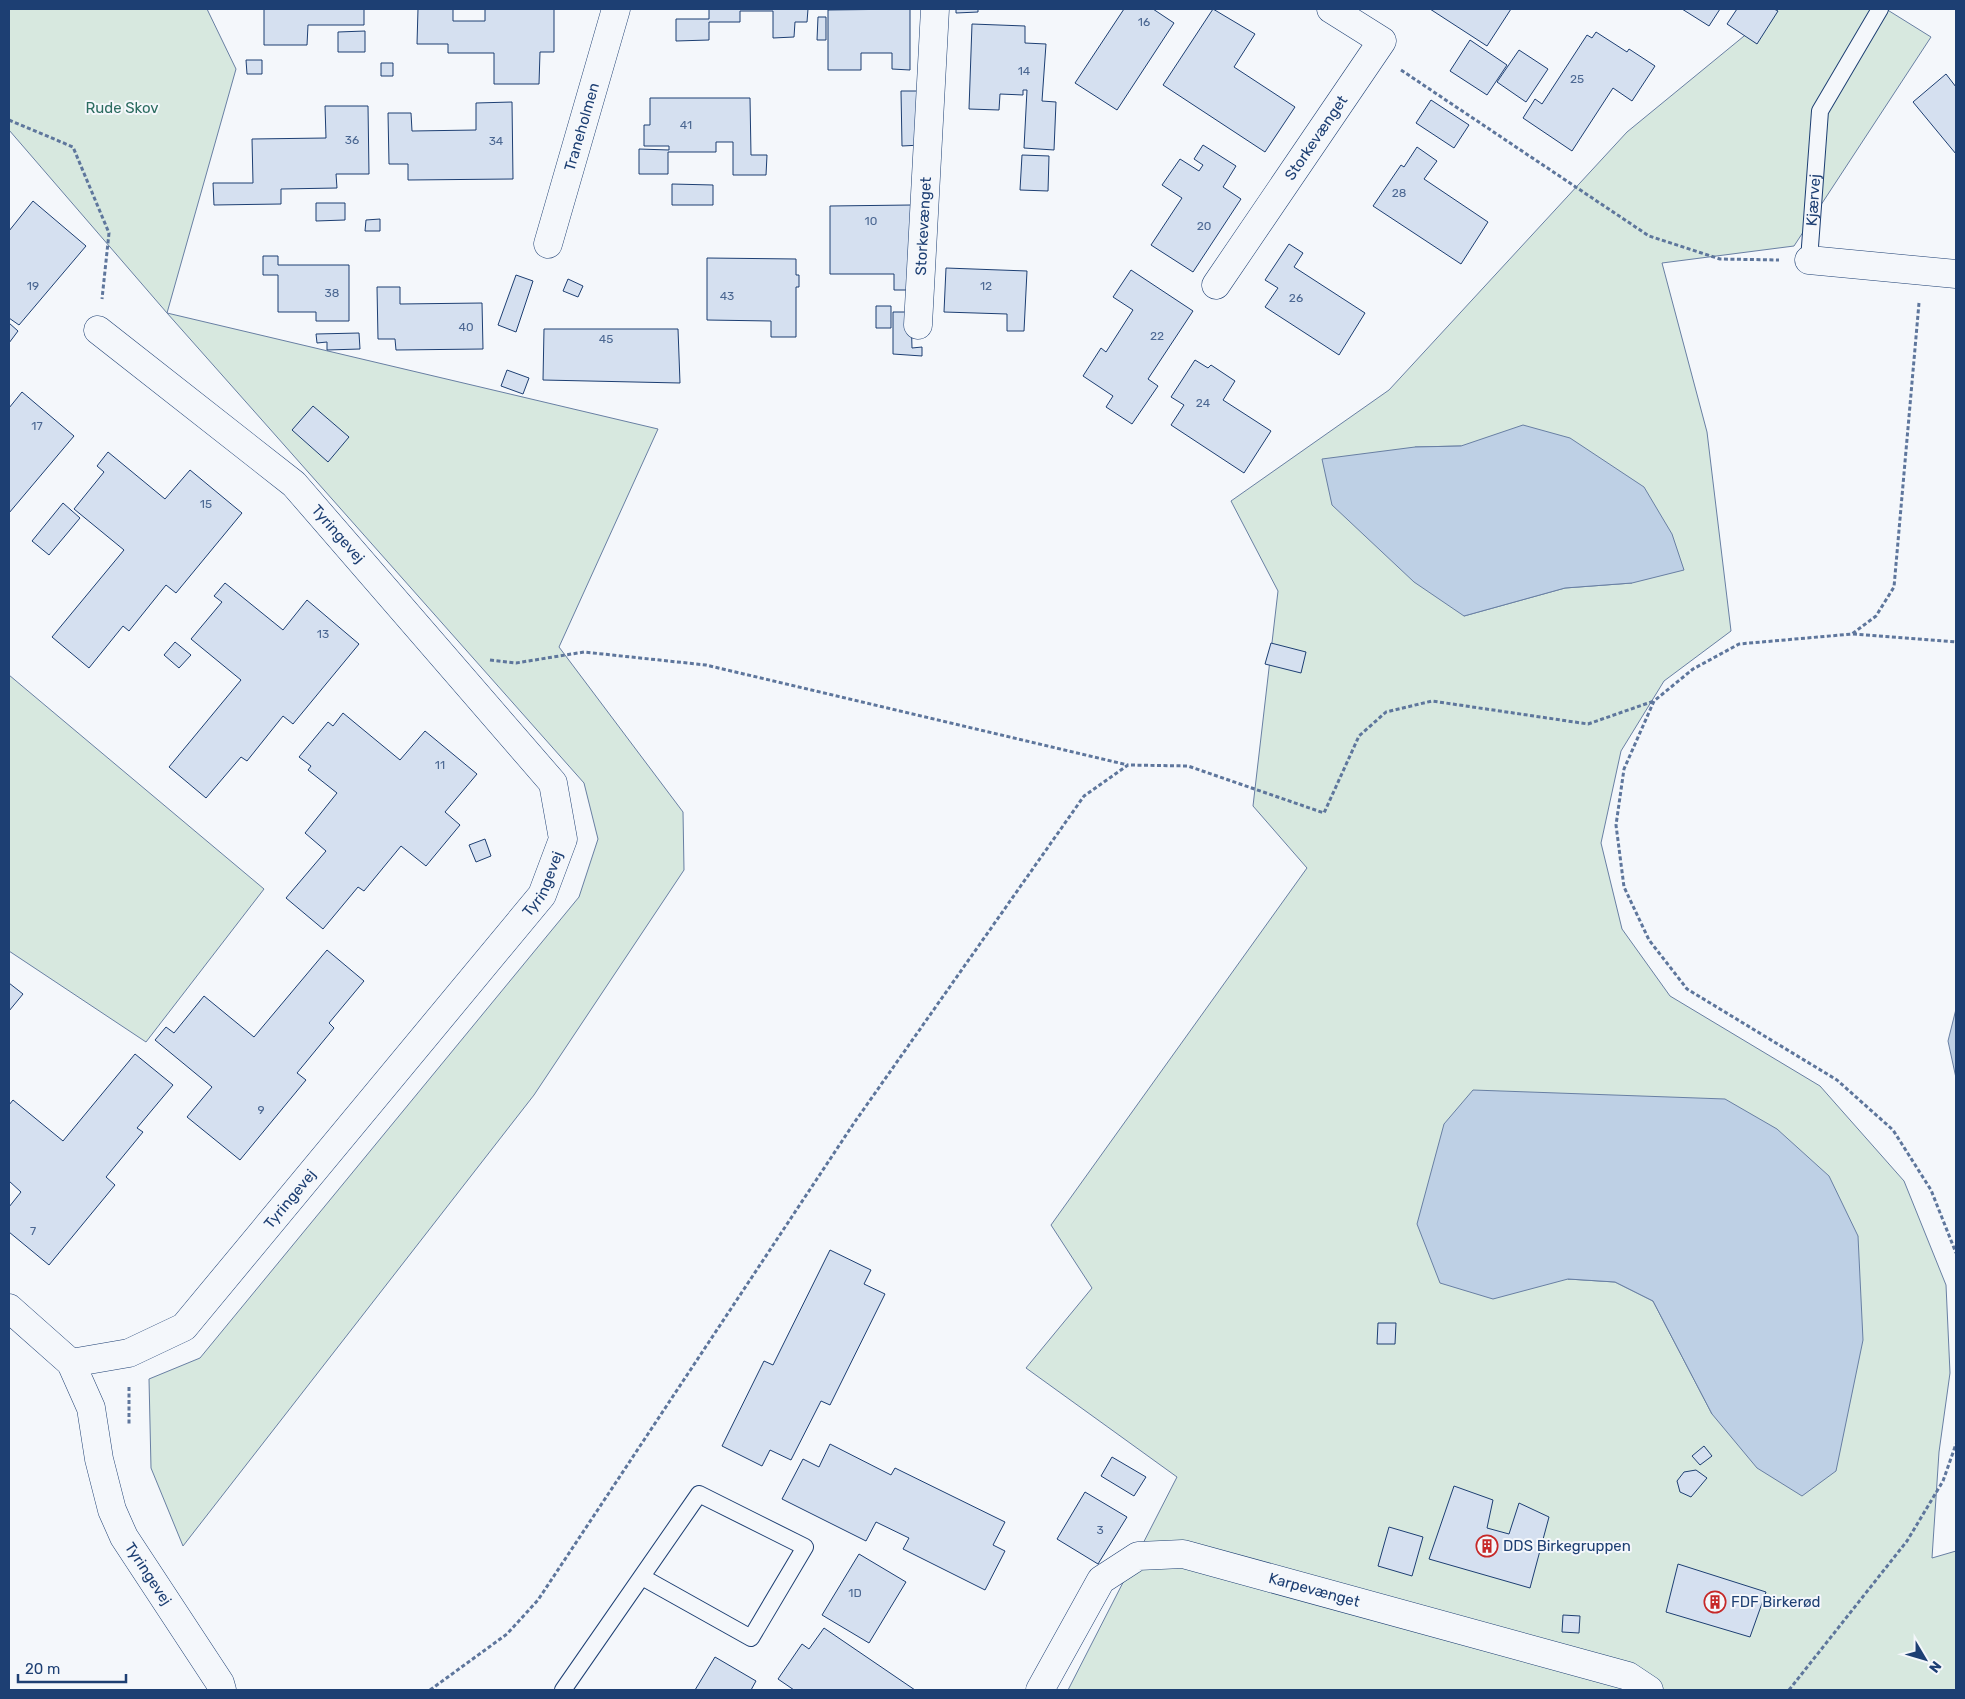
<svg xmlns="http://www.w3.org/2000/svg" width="1965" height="1699" font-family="Rubik,sans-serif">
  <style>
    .green { fill: #d7e8df; stroke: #687fa3; fill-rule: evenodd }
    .water { fill: #bed0e5; stroke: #687fa3 }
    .building { fill: #d5e0f0; stroke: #1d3f73 }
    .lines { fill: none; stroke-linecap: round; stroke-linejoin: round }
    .lane-casing { stroke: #1d3f73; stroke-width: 18 }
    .street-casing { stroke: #1d3f73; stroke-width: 29 }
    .path { stroke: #5e769c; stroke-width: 3; stroke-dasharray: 4 2.5; stroke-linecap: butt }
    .lane { stroke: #f4f7fb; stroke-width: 16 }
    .street { stroke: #f4f7fb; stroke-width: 28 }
    .labels { text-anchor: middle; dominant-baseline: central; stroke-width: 4; stroke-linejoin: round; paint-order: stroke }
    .number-label { font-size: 12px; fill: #4b6792 }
    .park-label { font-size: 15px; fill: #2c6c60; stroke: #f4f7fb }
    .street-label { font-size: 15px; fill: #1d3f73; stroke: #f4f7fb }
    .poi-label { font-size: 15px; fill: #1d3f73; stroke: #f4f7fb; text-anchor: start }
  </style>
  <rect width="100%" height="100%" fill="#f4f7fb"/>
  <!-- green -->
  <path class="green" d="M9 9H207L236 69 167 313 658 429 559 647 683 812 684 870 534 1095 183 1546 151 1468 149 1379 200 1358 579 897 598 839 584 783 167 313 9 130Z
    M1777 9H1886L1931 37 1794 246 1662 263 1707 432 1731 631 1664 681 1621 751 1601 843 1622 929 1670 996 1820 1086 1904 1181 1946 1285 1950 1373 1939 1452 1932 1558 1956 1551V1690H1068L1177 1477 1026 1368 1092 1288 1051 1225 1307 868 1253 806 1278 591 1231 501 1389 390 1627 132ZM1461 446 1632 583 1565 588 1464 616 1415 447ZM1858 1236 1712 1414 1653 1301 1615 1282 1568 1279Z
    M9 675 264 889 146 1042 9 951Z"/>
  <!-- water -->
  <path class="water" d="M1523 425 1570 438 1644 487 1672 534 1684 570 1632 583 1565 588 1464 616 1414 582 1332 505 1322 459 1415 447 1461 446Z
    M1956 1009V1078L1948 1041Z
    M1473 1090 1725 1099 1777 1129 1829 1176 1858 1236 1863 1340 1836 1471 1802 1496 1757 1468 1712 1414 1653 1301 1615 1282 1568 1279 1493 1299 1440 1283 1417 1224 1444 1124Z"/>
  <!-- building -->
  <path class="building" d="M264 9H364V25H308L307 45H264Z
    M418 9H453V21H485V9H554V52H540L539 84H494V53H448V44H417Z
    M709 9H808L807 22H795L794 37 773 38V11H740V22H709V40L676 41V19H709Z
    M910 9V70L892 69V53H861V70H828V10Z
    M956 9H978V12L956 13Z
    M1124 9H1153L1174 23 1117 110 1075 83Z
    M1213 9 1255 34 1234 67 1295 107 1265 152 1163 85Z
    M1430 9H1511L1487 46Z
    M1682 9H1720L1709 26Z
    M1737 9H1774L1778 11 1757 44 1727 24Z
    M818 17H826V40H817Z
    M972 24 1025 26V43L1046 44 1042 101 1056 102 1054 150 1024 148 1027 90H1023V95L1000 94 999 110 969 109Z
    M365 31V52H338V32Z
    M1596 32 1627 52 1629 49 1655 66 1632 101 1613 88 1572 151 1523 118 1535 99 1542 104 1587 35 1592 38Z
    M1470 40 1507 65 1487 95 1450 71Z
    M1519 50 1548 69 1526 102 1497 82Z
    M246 60H262V74H247Z
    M381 63H393V76H381Z
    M1946 74 1956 87V154L1913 102Z
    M901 91H920L921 145 902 146Z
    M650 98H750L751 155H767L766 175H733V142H716V152H668V174H639V149L669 150V146H644V125H650Z
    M1431 100 1469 125 1454 148 1416 123Z
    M512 102 513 179 408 180V164H389L388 113H411L412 131 476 130V103Z
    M325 106H368L369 174H336L337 188 281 189V204L214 205 213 183H253L252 139 326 138Z
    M1203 145 1236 166 1223 187 1241 199 1193 272 1151 245 1182 198 1162 185 1180 159 1199 171 1203 165 1194 159Z
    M1417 147 1437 161 1424 179 1488 222 1461 264 1373 206 1401 165 1404 167Z
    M1022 155 1049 156 1048 191 1020 190Z
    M672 184 713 185V205H672Z
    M33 201 86 246 19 325 9 318V231Z
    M316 203H345V220L316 221Z
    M911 205V290H894V274H830V206Z
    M380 219V231H365L366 220Z
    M1289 244 1303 253 1294 267 1365 313 1339 355 1265 307 1278 288 1265 280Z
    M263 256H278V265H349V321H316V312H278V275H263Z
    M707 258 796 259V275H799V287H796V337H771V321L707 320Z
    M946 268 1027 271 1024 331H1007V314L944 312Z
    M1131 270 1193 311 1148 379 1158 386 1132 424 1106 407 1113 396 1083 376 1101 348 1106 352 1133 310 1113 297Z
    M516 275 533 281 516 332 498 325Z
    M568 279 583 286 578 297 563 291Z
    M377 287H400V304L482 303 483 349 396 350 395 339H378Z
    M876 306H891V328H876Z
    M893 312H911L912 348 922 347V356L893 354Z
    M9 323 18 331 9 343Z
    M544 329H678L680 383 543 380Z
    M359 333 360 349 327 350V342L317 343 316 334Z
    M1195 360 1208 368 1211 365 1235 381 1223 400 1271 431 1244 473 1171 425 1184 405 1171 397Z
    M507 370 529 378 523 394 501 386Z
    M22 392 74 436 9 513V408Z
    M313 406 349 437 328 462 292 430Z
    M108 452 165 499 190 470 242 513 176 593 166 585 129 631 123 626 89 668 52 637 124 550 74 509 104 472 97 466Z
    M63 503 80 518 49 555 32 541Z
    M225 583 283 630 307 600 359 644 293 724 283 716 247 761 241 757 206 798 169 767 241 680 191 639 222 602 214 596Z
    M175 642 191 655 179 668 164 655Z
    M1271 643 1306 652 1301 673 1265 664Z
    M343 713 400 760 425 731 477 774 445 812 460 825 426 866 401 846 364 891 358 887 323 929 286 898 326 851 305 833 337 793 308 770 311 766 299 757 328 722 333 726Z
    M485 839 491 856 476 862 469 845Z
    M327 950 364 981 329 1023 334 1028 297 1073 306 1080 240 1160 187 1117 212 1087 155 1040 166 1027 174 1033 204 996 254 1037Z
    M9 983 23 994 9 1011Z
    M135 1054 173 1085 137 1128 143 1132 106 1177 115 1185 49 1265 9 1232V1207L21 1192 9 1181V1105L13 1100 63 1141Z
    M830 1250 871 1270 864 1284 885 1294 830 1405 821 1401 791 1460 770 1450 762 1466 722 1446 764 1361 773 1365Z
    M1378 1323H1396L1395 1344H1377Z
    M830 1444 891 1475 895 1468 1005 1522 993 1545 1005 1551 985 1590 903 1549 909 1538 876 1522 866 1541 782 1499 803 1459 819 1467Z
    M1704 1446 1712 1456 1700 1465 1692 1456Z
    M1112 1457 1146 1477 1134 1496 1101 1476Z
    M1696 1470 1707 1478 1691 1497 1680 1492 1677 1481 1684 1472Z
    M1454 1486 1493 1500 1487 1528 1509 1534 1519 1503 1549 1517 1530 1588 1429 1559Z
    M1085 1492 1127 1517 1098 1564 1057 1539Z
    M1389 1527 1423 1537 1412 1576 1378 1566Z
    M859 1554 906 1582 869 1643 822 1615Z
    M1678 1564 1766 1592 1750 1637 1666 1612Z
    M1563 1615 1580 1616 1579 1633 1562 1632Z
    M824 1628 915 1690H794L778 1679 802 1644 809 1649Z
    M715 1657 756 1681 751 1690H695Z"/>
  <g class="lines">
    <!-- lane casing -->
    <g class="lane-casing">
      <g id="lane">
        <path id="s1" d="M1809 260 1820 111 1880 9"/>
        <path d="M563 1690 699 1494 805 1547 751 1638 642 1577"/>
      </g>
    </g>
    <!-- street casing -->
    <g class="street-casing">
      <g id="street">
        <path id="s2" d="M548 244 616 9"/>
        <path d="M1809 260 1956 274"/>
        <path id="s3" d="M1216 285 1382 41 1331 9"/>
        <path id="s4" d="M918 325 935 9"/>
        <path id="s5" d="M9 1308 71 1363 91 1408 99 1459 112 1510 124 1537 220 1683 222 1690"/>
        <path id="s6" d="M71 1363 129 1353 184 1327 542 895 563 839 553 783 294 484 98 330"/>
        <path id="s7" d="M1040 1690 1101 1580 1138 1556 1183 1554 1628 1676 1649 1690"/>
      </g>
    </g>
    <!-- path -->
    <path class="path" d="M1401 70 1649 236 1720 259 1779 260
      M9 120 73 147 109 233 102 299
      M1919 303 1894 587 1876 616 1852 634 1739 644 1693 669 1654 701 1624 769 1616 825 1624 887 1649 940 1687 989 1837 1080 1893 1130 1931 1190 1956 1253
      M1853 634 1956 642
      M490 660 516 663 584 652 706 665 1128 765
      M129 1387V1425
      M430 1690 507 1634 538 1600 854 1123 1084 796 1128 765 1188 766 1324 813 1359 736 1386 712 1432 701 1588 724 1654 701
      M1789 1690 1907 1541 1943 1481 1956 1444"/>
    <!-- lane -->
    <use href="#lane" class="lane"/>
    <!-- street -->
    <use href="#street" class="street"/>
  </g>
  <!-- icons -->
  <defs>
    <g id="building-ring" transform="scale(1.125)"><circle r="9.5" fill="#f4f7fb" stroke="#c62828" stroke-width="1.5"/><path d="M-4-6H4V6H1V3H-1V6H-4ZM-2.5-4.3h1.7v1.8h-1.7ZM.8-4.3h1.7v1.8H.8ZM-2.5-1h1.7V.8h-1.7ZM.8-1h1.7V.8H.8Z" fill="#c62828"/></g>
  </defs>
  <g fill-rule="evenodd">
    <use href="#building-ring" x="1487" y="1546"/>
    <use href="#building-ring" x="1715" y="1602"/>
  </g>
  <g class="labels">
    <!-- number labels -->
    <g class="number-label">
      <text x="1144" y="22">16</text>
      <text x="1024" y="71">14</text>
      <text x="1577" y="79">25</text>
      <text x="686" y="125">41</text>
      <text x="352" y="140">36</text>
      <text x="496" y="141">34</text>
      <text x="1399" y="193">28</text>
      <text x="871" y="221">10</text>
      <text x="1204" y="226">20</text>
      <text x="33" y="286">19</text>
      <text x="986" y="286">12</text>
      <text x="332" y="293">38</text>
      <text x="727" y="296">43</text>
      <text x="1296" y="298">26</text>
      <text x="466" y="327">40</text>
      <text x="1157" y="336">22</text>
      <text x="606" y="339">45</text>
      <text x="1203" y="403">24</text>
      <text x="37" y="426">17</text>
      <text x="206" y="504">15</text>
      <text x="323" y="634">13</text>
      <text x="440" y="765">11</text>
      <text x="261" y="1110">9</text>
      <text x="33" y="1231">7</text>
      <text x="1100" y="1530">3</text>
      <text x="855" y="1593">1D</text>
    </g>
    <!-- park labels -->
    <g class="park-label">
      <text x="122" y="108">Rude Skov</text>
    </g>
    <!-- street labels -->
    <g class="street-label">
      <text stroke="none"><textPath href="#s2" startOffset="122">Traneholmen</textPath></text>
      <text stroke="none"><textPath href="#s3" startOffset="178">Storkevænget</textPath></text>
      <text stroke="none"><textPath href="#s1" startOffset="60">Kjærvej</textPath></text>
      <text stroke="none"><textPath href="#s4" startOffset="99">Storkevænget</textPath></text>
      <text transform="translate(338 534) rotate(49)">Tyringevej</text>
      <text stroke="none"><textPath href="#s6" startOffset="691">Tyringevej</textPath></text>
      <text stroke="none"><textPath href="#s6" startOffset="286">Tyringevej</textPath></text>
      <text stroke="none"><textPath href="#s5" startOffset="310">Tyringevej</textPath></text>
      <text stroke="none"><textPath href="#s7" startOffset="351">Karpevænget</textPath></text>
    </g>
    <!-- poi labels -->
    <g class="poi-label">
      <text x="1503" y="1546">DDS Birkegruppen</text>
      <text x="1731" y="1602">FDF Birkerød</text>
    </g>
  </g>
  <!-- border -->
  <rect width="1965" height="1699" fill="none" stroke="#1d3f73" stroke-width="20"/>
  <!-- north arrow -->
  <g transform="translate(1925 1659) rotate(128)" stroke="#f4f7fb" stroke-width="4" paint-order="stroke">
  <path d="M0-4L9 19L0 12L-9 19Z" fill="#1d3f73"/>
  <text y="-8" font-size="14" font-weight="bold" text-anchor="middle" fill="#1d3f73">N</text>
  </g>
  <!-- scale -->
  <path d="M18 1674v8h108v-8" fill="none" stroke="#1d3f73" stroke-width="2.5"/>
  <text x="25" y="1674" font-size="15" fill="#1d3f73" stroke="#f4f7fb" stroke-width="4" paint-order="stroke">20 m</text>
</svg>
